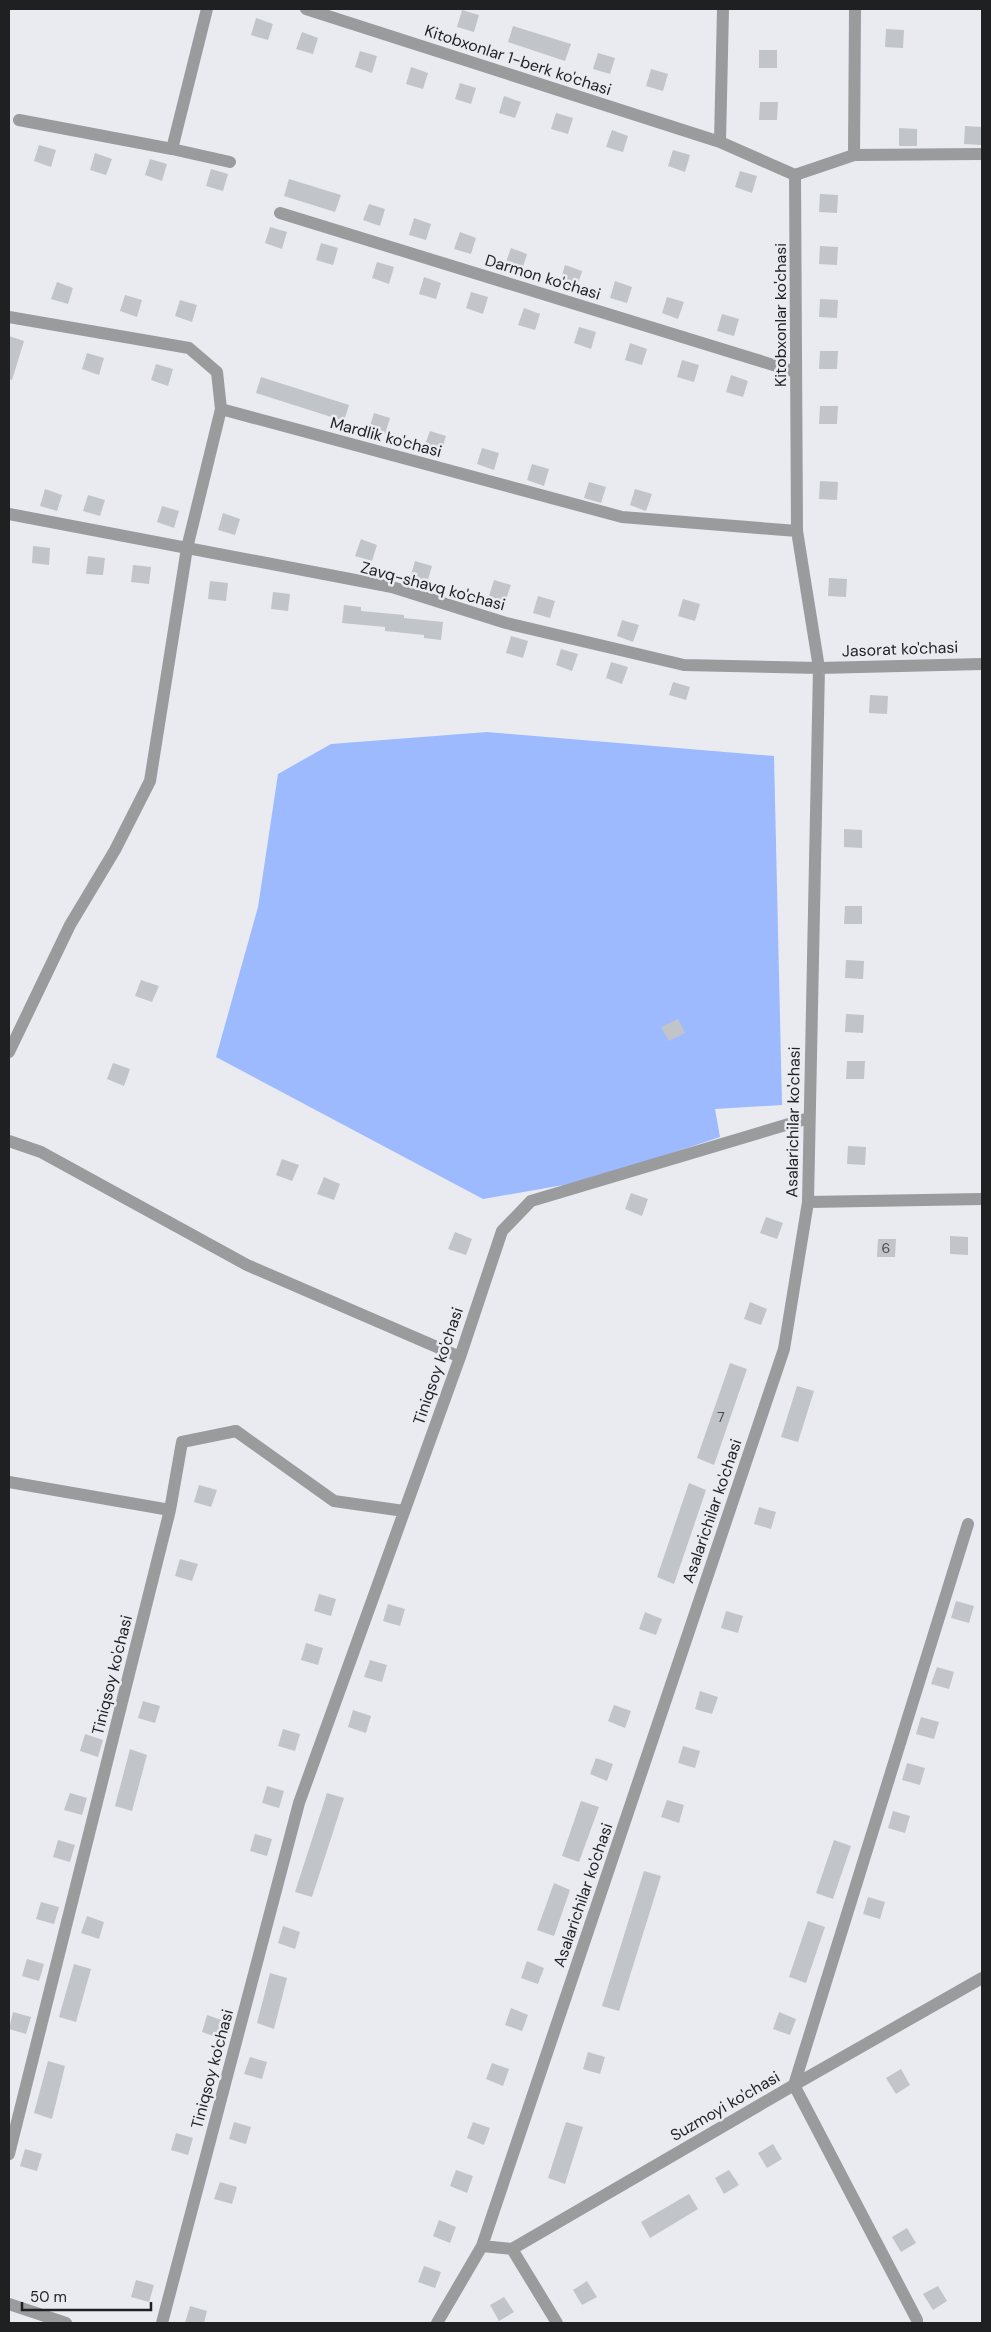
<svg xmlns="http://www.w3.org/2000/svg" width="991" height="2332" font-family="'DM Sans',sans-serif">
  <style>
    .green { fill: #9dbaff }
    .building { fill: #c1c4c9 }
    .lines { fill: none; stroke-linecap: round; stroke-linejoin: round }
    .minor { stroke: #9a9b9d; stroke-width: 12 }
    .labels { text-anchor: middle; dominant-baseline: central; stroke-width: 5; stroke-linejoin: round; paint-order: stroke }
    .number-label { font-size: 14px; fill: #48494c }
    .street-label { font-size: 16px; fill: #1f2022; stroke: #e9ebf1 }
  </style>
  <rect width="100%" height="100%" fill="#e9ebf1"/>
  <!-- green -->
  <path class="green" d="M487 732 774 756 782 1105 715 1109 720 1137 592 1180 483 1199 216 1057 258 907 278 774 331 744Z"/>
  <!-- building -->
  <path class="building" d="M462 10 479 15 474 32 457 27Z
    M256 18 273 24 268 40 251 35Z
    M513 26 571 44 565 61 508 42Z
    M886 29 904 30 903 48 885 47Z
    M302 32 318 38 313 54 296 49Z
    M759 50H777V68H759Z
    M360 51 377 56 372 73 355 67Z
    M598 53 615 58 610 74 593 69Z
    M411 67 428 73 423 89 406 84Z
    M651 69 668 74 663 91 646 86Z
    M460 83 476 88 471 104 455 99Z
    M504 96 521 102 515 118 499 113Z
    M760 102H778L777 120H759Z
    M556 113 573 118 568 134 551 129Z
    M965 126 982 127V145L964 144Z
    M899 128 917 129V146H899Z
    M612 130 628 136 623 152 606 147Z
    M39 145 56 150 51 167 34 161Z
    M673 150 690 155 685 172 668 166Z
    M95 153 112 159 106 175 90 170Z
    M150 159 167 164 162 181 145 175Z
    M211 169 228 174 223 191 206 186Z
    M740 171 757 176 752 193 735 187Z
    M289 179 341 195 335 212 284 196Z
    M820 194 838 195 837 213 819 212Z
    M369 204 385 209 380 226 363 220Z
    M414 218 431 224 426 240 409 235Z
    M270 227 287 232 282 249 265 243Z
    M460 232 476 238 471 254 454 249Z
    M321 243 338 248 333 265 316 260Z
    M820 246 838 247 837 265 819 264Z
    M511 248 527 254 522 270 505 265Z
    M377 262 394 267 389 284 372 278Z
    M565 265 582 271 577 287 560 282Z
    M424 277 441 283 436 299 419 294Z
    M615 281 632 287 627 303 610 298Z
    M57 282 73 288 68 304 51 299Z
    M471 292 488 297 483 314 466 308Z
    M125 295 142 300 137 317 120 311Z
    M667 297 684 302 678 319 662 313Z
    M820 299 838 300 837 318 819 317Z
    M180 300 197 305 192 322 175 316Z
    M524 308 540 314 535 330 518 325Z
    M722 314 739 319 734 336 717 331Z
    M579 327 596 332 591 349 574 343Z
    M9 336 24 341 12 380 9 379Z
    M630 343 647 349 642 365 625 360Z
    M820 351H838L837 369H819Z
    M87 353 104 358 99 375 82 369Z
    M682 360 699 365 694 382 677 377Z
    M156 364 173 369 168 386 151 380Z
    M731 375 748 381 743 397 726 392Z
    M261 377 349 405 344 421 256 393Z
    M820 406H838L837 424H819Z
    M374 413 390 418 385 434 369 429Z
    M430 431 446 436 441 453 424 447Z
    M482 448 499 453 494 470 477 464Z
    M532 464 549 469 544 486 527 480Z
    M820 481 838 482 837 500 819 499Z
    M589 482 606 487 601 503 584 498Z
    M45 489 62 495 57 511 40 506Z
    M635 489 652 494 646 511 630 505Z
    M88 495 105 500 100 516 83 511Z
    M162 506 179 511 174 528 157 522Z
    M223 513 240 519 235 535 218 530Z
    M361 539 377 545 372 561 355 556Z
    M33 546 50 548 49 565 32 563Z
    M88 556 105 558 103 575 86 574Z
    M415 561 432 566 427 583 410 578Z
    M133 565 151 567 149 584 131 582Z
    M829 578 847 579 846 597 828 596Z
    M494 580 511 585 505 602 489 596Z
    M210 581 228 583 226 601 208 599Z
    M273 592 290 594 288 611 271 609Z
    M538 596 555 601 550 618 533 613Z
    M683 599 700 604 695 621 678 616Z
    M344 605 361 607V611L404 615V618L443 622 441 640 424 638V635L385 631V627L342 623Z
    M622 620 639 625 633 642 617 636Z
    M511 636 528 641 523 658 506 653Z
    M561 649 578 654 572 671 556 665Z
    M611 662 628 667 622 684 606 678Z
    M673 682 690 687 686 700 669 695Z
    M870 695 888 696 887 714 869 713Z
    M844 829 862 830V848L844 847Z
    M845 906H862V924H844Z
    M846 960 864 961 863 979 845 978Z
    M141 980 159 986 152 1002 135 996Z
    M846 1014 864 1015 863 1033 845 1032Z
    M678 1019 685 1033 669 1041 661 1027Z
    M847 1061H865L864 1079H846Z
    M113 1063 130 1069 124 1086 107 1079Z
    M848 1146 866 1147 865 1165 847 1164Z
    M282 1159 299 1165 292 1181 276 1175Z
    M324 1177 340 1184 334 1200 317 1194Z
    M631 1193 648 1199 642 1216 625 1209Z
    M766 1217 783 1223 777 1239 760 1233Z
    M455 1232 472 1239 466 1255 448 1249Z
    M950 1236 968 1237V1255L950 1254Z
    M878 1239H896L895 1257H877Z
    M750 1302 767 1309 761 1325 744 1319Z
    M730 1363 747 1369 714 1465 697 1458Z
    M797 1386 814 1391 798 1442 781 1437Z
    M689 1483 706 1490 674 1584 657 1577Z
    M199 1485 217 1490 211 1507 194 1502Z
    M759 1507 776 1512 771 1529 754 1524Z
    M180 1559 198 1564 192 1581 175 1576Z
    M319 1594 336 1599 331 1616 314 1611Z
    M956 1601 974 1606 969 1623 951 1618Z
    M388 1604 405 1609 400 1626 383 1621Z
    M726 1611 743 1616 738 1633 721 1628Z
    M645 1612 662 1619 656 1635 639 1629Z
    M306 1643 323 1648 318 1665 301 1660Z
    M370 1660 387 1665 382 1682 364 1677Z
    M937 1667 954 1672 949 1689 931 1684Z
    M700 1691 718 1697 712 1714 695 1709Z
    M143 1701 160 1706 155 1723 138 1718Z
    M614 1705 631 1711 625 1728 608 1721Z
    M353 1710 371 1716 366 1733 348 1727Z
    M921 1717 939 1722 934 1739 916 1734Z
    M283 1729 300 1734 295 1751 278 1746Z
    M85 1734 103 1740 98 1757 80 1751Z
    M683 1746 700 1751 695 1768 678 1763Z
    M130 1749 147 1755 132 1811 115 1806Z
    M596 1758 613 1764 607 1781 590 1774Z
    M907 1763 925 1768 920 1785 902 1780Z
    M267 1786 284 1791 279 1808 262 1803Z
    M70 1793 87 1798 82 1815 64 1810Z
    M327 1793 344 1798 312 1897 295 1892Z
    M667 1800 684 1805 679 1823 661 1817Z
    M581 1801 599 1807 579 1862 562 1856Z
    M893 1811 910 1816 905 1833 888 1828Z
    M255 1834 272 1839 267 1856 250 1851Z
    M58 1840 75 1845 70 1862 53 1857Z
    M834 1840 851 1846 833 1899 816 1893Z
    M644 1871 661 1876 619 2011 602 2006Z
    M554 1883 570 1890 554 1936 537 1930Z
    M868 1897 885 1902 880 1919 863 1914Z
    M41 1902 59 1907 54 1924 36 1919Z
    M87 1916 104 1922 99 1939 81 1933Z
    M808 1921 825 1927 806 1983 789 1977Z
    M283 1926 300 1932 295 1949 278 1943Z
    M27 1959 44 1964 39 1981 22 1976Z
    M527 1961 544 1968 538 1984 521 1978Z
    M74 1964 91 1969 76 2022 59 2017Z
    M270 1973 287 1978 274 2029 257 2023Z
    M511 2008 528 2015 522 2031 505 2025Z
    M13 2012 31 2017 26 2034 9 2029Z
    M779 2012 796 2019 790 2035 773 2029Z
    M207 2015 224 2021 219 2038 202 2032Z
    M588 2052 605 2057 600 2074 583 2069Z
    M250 2057 267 2062 262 2079 244 2074Z
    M48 2061 65 2066 52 2119 34 2113Z
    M492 2063 509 2069 503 2086 486 2079Z
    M901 2069 910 2085 896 2094 886 2078Z
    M234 2122 251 2127 246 2144 229 2139Z
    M473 2122 490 2128 484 2145 467 2138Z
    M566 2122 583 2127 565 2184 548 2178Z
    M176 2133 193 2138 188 2155 171 2150Z
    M773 2144 782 2159 767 2168 758 2153Z
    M25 2149 42 2154 37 2171 20 2166Z
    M456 2170 473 2176 467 2193 450 2186Z
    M729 2170 739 2185 724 2194 715 2178Z
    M220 2182 237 2187 232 2204 214 2199Z
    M689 2194 698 2209 650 2238 641 2222Z
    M439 2220 456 2227 450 2243 433 2236Z
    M907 2228 916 2243 901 2252 892 2237Z
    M424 2266 441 2272 435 2288 418 2282Z
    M136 2280 154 2285 149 2302 131 2297Z
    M587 2281 597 2297 582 2305 573 2290Z
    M938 2286 947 2301 933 2310 923 2294Z
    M504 2297 514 2312 499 2321 490 2305Z
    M190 2306 207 2311 204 2323H185Z"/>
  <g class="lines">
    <!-- minor -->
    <path class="minor" d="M306 9 720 142
      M19 120 172 149 230 162
      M172 149 207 9
      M854 155 855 9
      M795 175 854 155 982 154
      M280 213 796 372
      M9 317 189 348 217 372 221 409 622 517 797 531
      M9 514 392 587 506 623 684 665 819 668 982 664
      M9 1052 70 925 115 850 150 781 187 548 221 409
      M9 1141 41 1152 247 1265 460 1357
      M808 1202 982 1199
      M9 1482 170 1510
      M9 2154 170 1510 182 1442 236 1431 334 1501 404 1511
      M482 2246 512 2249 794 2085 982 1978
      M512 2249 557 2323
      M9 2304 66 2323
      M162 2323 299 1803 460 1357 502 1231 531 1201 809 1118
      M437 2323 482 2246 784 1349 808 1202 819 668 797 531 795 175 720 142 723 9
      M917 2323V2320L794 2085 968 1524"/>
  </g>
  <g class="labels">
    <!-- number labels -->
    <g class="number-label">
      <text x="886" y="1248">6</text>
      <text x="721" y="1417">7</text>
    </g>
    <!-- street labels -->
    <g class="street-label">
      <text transform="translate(518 60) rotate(18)">Kitobxonlar 1-berk ko'chasi</text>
      <text transform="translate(543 277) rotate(17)">Darmon ko'chasi</text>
      <text transform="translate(780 315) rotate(-90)">Kitobxonlar ko'chasi</text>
      <text transform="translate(386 437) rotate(15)">Mardlik ko'chasi</text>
      <text transform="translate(433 586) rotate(15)">Zavq-shavq ko'chasi</text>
      <text transform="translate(900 649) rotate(-2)">Jasorat ko'chasi</text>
      <text transform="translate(793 1122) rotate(-89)">Asalarichilar ko'chasi</text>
      <text transform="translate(438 1366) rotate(-71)">Tiniqsoy ko'chasi</text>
      <text transform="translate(712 1511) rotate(-71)">Asalarichilar ko'chasi</text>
      <text transform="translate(112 1675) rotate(-76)">Tiniqsoy ko'chasi</text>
      <text transform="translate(583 1895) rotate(-71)">Asalarichilar ko'chasi</text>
      <text transform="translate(212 2069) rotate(-75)">Tiniqsoy ko'chasi</text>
      <text transform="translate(725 2106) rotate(-30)">Suzmoyi ko'chasi</text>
    </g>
  </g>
  <!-- border -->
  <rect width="991" height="2332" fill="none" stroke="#1f2022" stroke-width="20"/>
  <!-- scale -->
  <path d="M22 2302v8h129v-8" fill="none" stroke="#1f2022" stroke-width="2.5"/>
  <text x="30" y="2302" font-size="15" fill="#1f2022" stroke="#e9ebf1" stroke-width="4" paint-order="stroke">50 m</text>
</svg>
